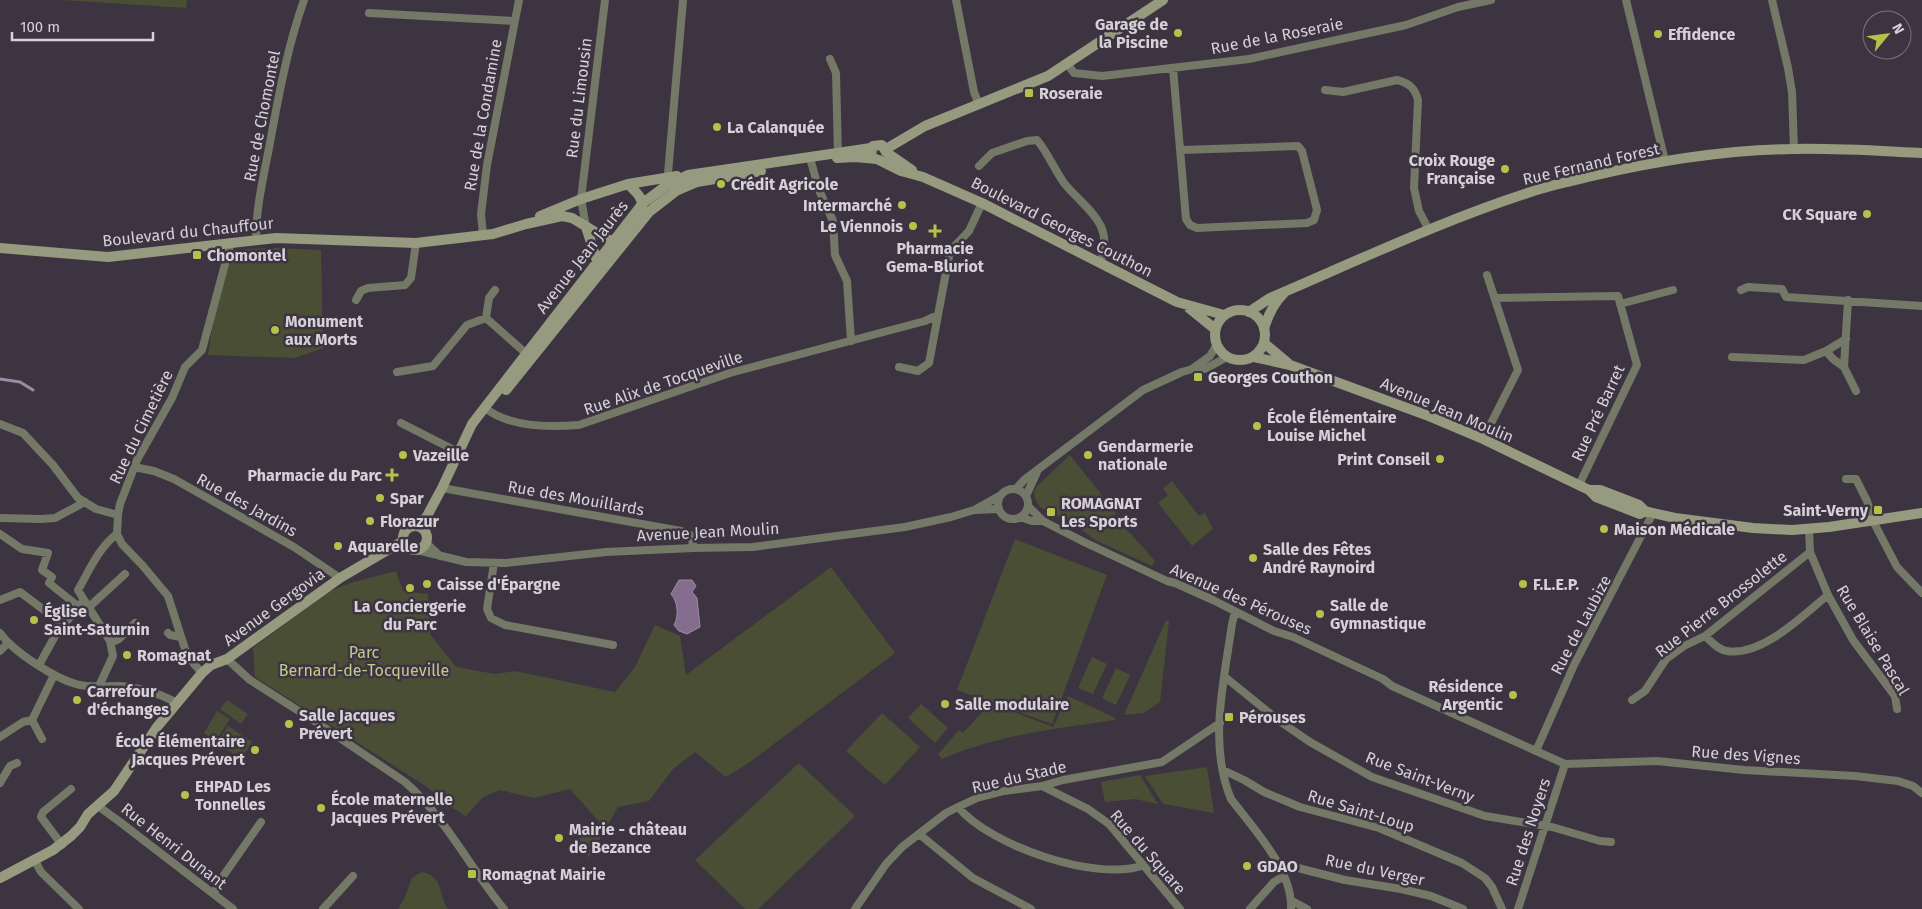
<svg xmlns="http://www.w3.org/2000/svg" width="1922" height="909" font-family="'Fira Sans',sans-serif">
  <style>
    .green { fill: #4a4e35 }
    .water { fill: #856d90; stroke: #9d8ba6 }
    .lines { fill: none; stroke-linecap: round; stroke-linejoin: round }
    .stream { stroke: #9d8ba6; stroke-width: 3 }
    .street { stroke: #747866; stroke-width: 8 }
    .secondary { stroke: #969b7f; stroke-width: 10 }
    .poi-dot { fill: #b4c24a; stroke: #3d3441; stroke-width: 2 }
    .labels { text-anchor: middle; dominant-baseline: central; stroke-width: 5; stroke-linejoin: round; paint-order: stroke }
    .poi-label { font-size: 16px; font-weight: bold; fill: #d6d0d8; stroke: #3d3441; text-anchor: start }
    .street-label { font-size: 16px; fill: #d6d0d8; stroke: #3d3441 }
    .park-label { font-size: 16px; fill: #c1cb87; stroke: #3d3441 }
  </style>
  <rect width="100%" height="100%" fill="#3d3441"/>
  <!-- green -->
  <path class="green" d="M62 0H187L186 8Z
    M274 248 321 250 323 348 295 358 208 355 214 315 231 259 245 249Z
    M1070 455 1116 513 1112 517 1132 535 1155 561 1152 566 1095 540 1078 527 1040 507 1035 499 1034 492 1037 486Z
    M1172 481 1199 516 1205 513 1213 529 1192 546 1158 503 1168 495 1163 488Z
    M1015 539 1107 575 1052 724 957 690Z
    M831 567 895 653 750 762 726 777 695 752 673 769 649 801 618 807 589 858 579 839 600 823 570 789 534 798 500 790 483 797 466 816 449 806 427 787 255 677 253 648 328 592 350 583 396 571 403 591 428 594 430 634 456 667 495 674 515 671 615 692 635 667 655 625 680 636 686 675Z
    M1166 620 1169 621 1160 702 1144 713 1124 715Z
    M1092 657 1107 664 1093 694 1078 688Z
    M1116 668 1130 675 1116 705 1102 698Z
    M1068 696 1116 718 1114 720C1055 729 997 735 942 759L938 754 959 730 963 733 991 703 1053 727Z
    M227 700 248 714 241 724 220 709Z
    M921 704 948 728 935 743 908 718Z
    M217 711 230 719 216 741 204 733Z
    M882 713 920 747 885 785 846 751Z
    M228 726 252 742 241 759 217 743Z
    M799 763 855 816 758 909H745L695 860Z
    M1207 767 1214 813 1163 804 1145 776Z
    M1140 775 1158 804 1135 799 1105 802 1101 782Z
    M422 872C445 877 437 893 448 909H398L404 899 412 878Z"/>
  <!-- water -->
  <path class="water" d="M679 580H692L696 586 692 592 697 598 700 627 687 634 679 631 674 625C679 616 678 602 671 594Z"/>
  <g class="lines">
    <!-- stream -->
    <path class="stream" d="M0 379 20 382 33 390"/>
    <!-- street -->
    <path class="street" d="M956 0 974 92 979 105
      M1626 0 1665 161
      M1772 0 1788 68 1792 92 1794 149
      M369 13 514 21
      M830 59 836 73 838 156
      M1068 65 1074 73 1102 76 1249 59 1406 25 1458 7 1491 0
      M1173 68 1186 219 1190 225 1197 228 1307 223 1314 220 1317 210 1302 151 1298 146 1180 150
      M1325 90 1343 92 1397 80C1409 83 1415 88 1418 100L1414 188 1419 211 1429 230
      M810 158 819 190 833 221 835 255 847 281 851 341
      M979 166 992 153 1027 141 1037 140C1048 153 1054 169 1064 183 1085 209 1116 223 1100 263
      M652 208 667 185 683 0
      M586 227 581 199 605 0
      M483 235 481 214 487 165 519 0
      M256 239C256 208 263 179 269 148 278 99 287 48 304 0
      M1741 290 1748 287 1782 289 1786 297 1922 306
      M1495 298 1618 296 1637 365 1579 485
      M356 300 361 291 368 288 405 285 411 278 416 243
      M1848 300 1844 367 1856 391
      M1620 304 1673 290
      M486 318 489 298 495 290
      M1826 351 1833 359 1844 367
      M1732 357 1804 360 1826 351 1846 339
      M899 367 918 371 929 363 950 251 969 231 982 203
      M1192 369 1210 356 1216 346
      M397 372 433 366 467 325 486 318 530 357
      M484 407C509 428 549 427 579 425L730 373 925 321 938 315
      M401 423 458 452
      M0 424 23 433 53 465 78 498 96 509 118 515
      M1483 439 1518 370 1487 275
      M134 467 154 471 174 479 294 547 340 578
      M1846 479H1856L1867 501 1873 521 1897 567 1922 593
      M442 488 681 531 692 536 693 548
      M1016 489 1024 480 1143 390 1182 372 1192 369H1205L1227 357
      M998 504a15 15 0 1 1 30 0a15 15 0 1 1-30 0Z
      M1026 496 1037 472
      M1028 506 1043 521 1086 543 1167 581 1175 583 1213 600 1274 631 1293 637 1383 679 1392 686 1565 764 1657 761 1744 770 1855 776 1898 781 1913 786 1922 793
      M976 509 1001 495
      M1020 517 1032 521H1043
      M0 518 41 519 55 518 85 502
      M1809 528 1810 552 1828 595 1853 640 1895 696 1897 709
      M0 534 22 549 48 553 42 570 52 577 49 583 79 607
      M426 543 440 556
      M417 550 466 562 506 563 606 552 693 548 753 547 905 527 951 517 974 510 999 509
      M494 563 487 609 491 618 505 625 613 645
      M0 600 20 592 64 625
      M84 600 110 641 113 656 99 686
      M89 607 125 574
      M1235 612 1232 624C1224 681 1208 744 1231 799 1253 828 1293 870 1291 909
      M0 633C14 652 54 678 76 684 89 688 105 686 118 686 139 687 159 693 177 703
      M168 633 170 635 181 637
      M1705 636C1712 642 1718 650 1727 651 1762 657 1803 615 1828 595
      M111 643 119 639 135 623
      M0 651 8 643
      M227 659 250 680 319 724 405 782C446 818 470 868 504 909
      M39 665 55 636 84 600 78 590C89 571 99 547 117 534
      M202 673 194 664 186 652 168 596 143 566 122 544 117 534 118 515 120 504 137 460 172 398 185 367 202 350 231 242
      M1225 677 1278 720 1310 742 1372 777 1485 816 1552 827 1600 841 1611 842
      M1632 700 1645 691 1666 659 1684 646 1705 636 1810 552
      M32 720 54 675
      M32 720 42 739
      M0 737 23 722 32 720
      M1536 751 1574 665 1653 513
      M1223 770 1244 780 1264 792 1300 807 1379 828 1462 863 1485 878 1492 887 1502 909
      M0 783 10 766 17 763
      M1042 786 1088 809 1109 824 1180 909
      M98 806 120 822 233 909
      M958 807C989 845 1097 883 1144 865
      M919 834 973 878 1031 909
      M62 845 41 817 43 812 71 789
      M34 859 41 872 79 909
      M1279 866 1298 868 1345 880 1401 889 1431 896 1463 909
      M214 894 219 882 261 822
      M1292 901 1307 909
      M323 909 353 876
      M855 909 886 864 902 847 946 813 958 807 977 798 1004 791 1042 786 1063 780 1162 762 1220 723
      M1250 909 1274 882 1284 876
      M1518 909 1565 764"/>
    <!-- secondary -->
    <path class="secondary" d="M886 149 925 126 1048 76 1163 0
      M871 154 873 146 882 145 886 152 912 170
      M837 158 856 157 876 159
      M879 160 901 171 923 177 982 203 1177 302 1224 315
      M628 184C636 192 644 198 642 210
      M540 216 581 199 628 184 677 176
      M586 227 597 261
      M0 248 108 257 276 238 416 243 493 234 526 224 562 216 572 218 607 239 613 242 625 241
      M1189 308 1215 329
      M1215 335a25 25 0 1 1 50 0a25 25 0 1 1-50 0Z
      M1249 312 1270 298C1359 260 1447 218 1540 189 1555 184 1572 181 1588 177 1655 161 1724 150 1793 149 1836 148 1879 151 1922 153
      M1264 329C1268 315 1273 304 1284 293
      M1264 343 1288 363
      M1254 357 1290 365 1426 415 1483 439 1589 490 1596 497 1640 514 1645 511
      M506 390 649 212 676 191 697 182 761 171
      M1589 490H1600L1639 505 1645 511 1653 513 1675 518 1753 528 1792 530 1829 527 1922 513
      M414 526 421 524 427 516 442 488 472 424 643 203 667 185 688 175 871 148
      M403 538a12 12 0 1 1 24 0a12 12 0 1 1-24 0Z
      M0 878 53 850 71 836 80 827 88 814 114 791 157 727 202 673 211 665 227 659 340 578 403 541"/>
  </g>
  <!-- markers -->
  <g class="poi-dot">
    <circle cx="1178" cy="33" r="5"/>
    <circle cx="1658" cy="34" r="5"/>
    <rect x="1024" y="88" width="10" height="10" rx="2.5"/>
    <circle cx="717" cy="127" r="5"/>
    <circle cx="1505" cy="169" r="5"/>
    <circle cx="721" cy="184" r="5"/>
    <circle cx="902" cy="205" r="5"/>
    <circle cx="1867" cy="214" r="5"/>
    <circle cx="913" cy="226" r="5"/>
    <path d="M932.5 223.5h5v5h5v5h-5v5h-5v-5h-5v-5h5z"/>
    <rect x="192" y="250" width="10" height="10" rx="2.5"/>
    <circle cx="275" cy="330" r="5"/>
    <rect x="1193" y="372" width="10" height="10" rx="2.5"/>
    <circle cx="1257" cy="426" r="5"/>
    <circle cx="403" cy="455" r="5"/>
    <circle cx="1088" cy="455" r="5"/>
    <circle cx="1440" cy="459" r="5"/>
    <path d="M389.5 467.5h5v5h5v5h-5v5h-5v-5h-5v-5h5z"/>
    <circle cx="380" cy="498" r="5"/>
    <rect x="1873" y="505" width="10" height="10" rx="2.5"/>
    <rect x="1046" y="507" width="10" height="10" rx="2.5"/>
    <circle cx="370" cy="521" r="5"/>
    <circle cx="1604" cy="529" r="5"/>
    <circle cx="338" cy="546" r="5"/>
    <circle cx="1253" cy="558" r="5"/>
    <circle cx="427" cy="584" r="5"/>
    <circle cx="1523" cy="584" r="5"/>
    <circle cx="410" cy="588" r="5"/>
    <circle cx="1320" cy="614" r="5"/>
    <circle cx="34" cy="620" r="5"/>
    <circle cx="127" cy="655" r="5"/>
    <circle cx="1513" cy="695" r="5"/>
    <circle cx="77" cy="700" r="5"/>
    <circle cx="945" cy="704" r="5"/>
    <rect x="1224" y="712" width="10" height="10" rx="2.5"/>
    <circle cx="289" cy="724" r="5"/>
    <circle cx="255" cy="750" r="5"/>
    <circle cx="185" cy="795" r="5"/>
    <circle cx="321" cy="808" r="5"/>
    <circle cx="559" cy="838" r="5"/>
    <circle cx="1247" cy="866" r="5"/>
    <rect x="467" y="869" width="10" height="10" rx="2.5"/>
  </g>
  <g class="labels">
    <!-- poi labels -->
    <g class="poi-label">
      <text x="1168" y="24" text-anchor="end">Garage de<tspan x="1168" dy="18">la Piscine</tspan></text>
      <text x="1668" y="34">Effidence</text>
      <text x="1039" y="93">Roseraie</text>
      <text x="727" y="127">La Calanquée</text>
      <text x="1495" y="160" text-anchor="end">Croix Rouge<tspan x="1495" dy="18">Française</tspan></text>
      <text x="731" y="184">Crédit Agricole</text>
      <text x="892" y="205" text-anchor="end">Intermarché</text>
      <text x="1857" y="214" text-anchor="end">CK Square</text>
      <text x="903" y="226" text-anchor="end">Le Viennois</text>
      <text x="935" y="248" text-anchor="middle">Pharmacie<tspan x="935" dy="18">Gema-Bluriot</tspan></text>
      <text x="207" y="255">Chomontel</text>
      <text x="285" y="321">Monument<tspan x="285" dy="18">aux Morts</tspan></text>
      <text x="1208" y="377">Georges Couthon</text>
      <text x="1267" y="417">École Élémentaire<tspan x="1267" dy="18">Louise Michel</tspan></text>
      <text x="1098" y="446">Gendarmerie<tspan x="1098" dy="18">nationale</tspan></text>
      <text x="413" y="455">Vazeille</text>
      <text x="1430" y="459" text-anchor="end">Print Conseil</text>
      <text x="382" y="475" text-anchor="end">Pharmacie du Parc</text>
      <text x="390" y="498">Spar</text>
      <text x="1061" y="503">ROMAGNAT<tspan x="1061" dy="18">Les Sports</tspan></text>
      <text x="1868" y="510" text-anchor="end">Saint-Verny</text>
      <text x="380" y="521">Florazur</text>
      <text x="1614" y="529">Maison Médicale</text>
      <text x="348" y="546">Aquarelle</text>
      <text x="1263" y="549">Salle des Fêtes<tspan x="1263" dy="18">André Raynoird</tspan></text>
      <text x="437" y="584">Caisse d'Épargne</text>
      <text x="1533" y="584">F.L.E.P.</text>
      <text x="1330" y="605">Salle de<tspan x="1330" dy="18">Gymnastique</tspan></text>
      <text x="410" y="606" text-anchor="middle">La Conciergerie<tspan x="410" dy="18">du Parc</tspan></text>
      <text x="44" y="611">Église<tspan x="44" dy="18">Saint-Saturnin</tspan></text>
      <text x="137" y="655">Romagnat</text>
      <text x="1503" y="686" text-anchor="end">Résidence<tspan x="1503" dy="18">Argentic</tspan></text>
      <text x="87" y="691">Carrefour<tspan x="87" dy="18">d'échanges</tspan></text>
      <text x="955" y="704">Salle modulaire</text>
      <text x="299" y="715">Salle Jacques<tspan x="299" dy="18">Prévert</tspan></text>
      <text x="1239" y="717">Pérouses</text>
      <text x="245" y="741" text-anchor="end">École Élémentaire<tspan x="245" dy="18">Jacques Prévert</tspan></text>
      <text x="195" y="786">EHPAD Les<tspan x="195" dy="18">Tonnelles</tspan></text>
      <text x="331" y="799">École maternelle<tspan x="331" dy="18">Jacques Prévert</tspan></text>
      <text x="569" y="829">Mairie - château<tspan x="569" dy="18">de Bezance</tspan></text>
      <text x="1257" y="866">GDAO</text>
      <text x="482" y="874">Romagnat Mairie</text>
    </g>
    <!-- street labels -->
    <g class="street-label">
      <text transform="translate(1277 36) rotate(-11)">Rue de la Roseraie</text>
      <text transform="translate(579 98) rotate(-83)">Rue du Limousin</text>
      <text transform="translate(483 115) rotate(-80)">Rue de la Condamine</text>
      <text transform="translate(262 116) rotate(-79)">Rue de Chomontel</text>
      <text transform="translate(1591 164) rotate(-13)">Rue Fernand Forest</text>
      <text transform="translate(1062 227) rotate(27)">Boulevard Georges Couthon</text>
      <text transform="translate(188 232) rotate(-6)">Boulevard du Chauffour</text>
      <text transform="translate(582 257) rotate(-52)">Avenue Jean Jaurès</text>
      <text transform="translate(663 383) rotate(-19)">Rue Alix de Tocqueville</text>
      <text transform="translate(1447 410) rotate(23)">Avenue Jean Moulin</text>
      <text transform="translate(1598 413) rotate(-65)">Rue Pré Barret</text>
      <text transform="translate(141 427) rotate(-64)">Rue du Cimetière</text>
      <text transform="translate(576 498) rotate(10)">Rue des Mouillards</text>
      <text transform="translate(247 505) rotate(29)">Rue des Jardins</text>
      <text transform="translate(708 532) rotate(-3)">Avenue Jean Moulin</text>
      <text transform="translate(1241 599) rotate(24)">Avenue des Pérouses</text>
      <text transform="translate(1721 604) rotate(-38)">Rue Pierre Brossolette</text>
      <text transform="translate(274 607) rotate(-36)">Avenue Gergovia</text>
      <text transform="translate(1581 625) rotate(-62)">Rue de Laubize</text>
      <text transform="translate(1873 640) rotate(59)">Rue Blaise Pascal</text>
      <text transform="translate(1746 755) rotate(4)">Rue des Vignes</text>
      <text transform="translate(1019 777) rotate(-13)">Rue du Stade</text>
      <text transform="translate(1420 777) rotate(21)">Rue Saint-Verny</text>
      <text transform="translate(1361 811) rotate(17)">Rue Saint-Loup</text>
      <text transform="translate(1528 832) rotate(-72)">Rue des Noyers</text>
      <text transform="translate(174 846) rotate(38)">Rue Henri Dunant</text>
      <text transform="translate(1148 852) rotate(49)">Rue du Square</text>
      <text transform="translate(1375 870) rotate(12)">Rue du Verger</text>
    </g>
    <!-- park labels -->
    <g class="park-label">
      <text x="364" y="652">Parc<tspan x="364" dy="18">Bernard-de-Tocqueville</tspan></text>
    </g>
  </g>
  <!-- north arrow -->
  <g transform="translate(1887 35) rotate(61)"><circle r="24" fill="#3d3441" stroke="#7a727d"/>
  <path d="M0-4L9 19L0 12L-9 19Z" fill="#b4c24a"/>
  <text y="-8" font-size="14" font-weight="bold" text-anchor="middle" fill="#d6d0d8">N</text>
  </g>
  <!-- scale -->
  <path d="M12 32v8h141v-8" fill="none" stroke="#d6d0d8" stroke-width="2.5"/>
  <text x="20" y="32" font-size="15" fill="#d6d0d8" stroke="#3d3441" stroke-width="4" paint-order="stroke">100 m</text>
</svg>
